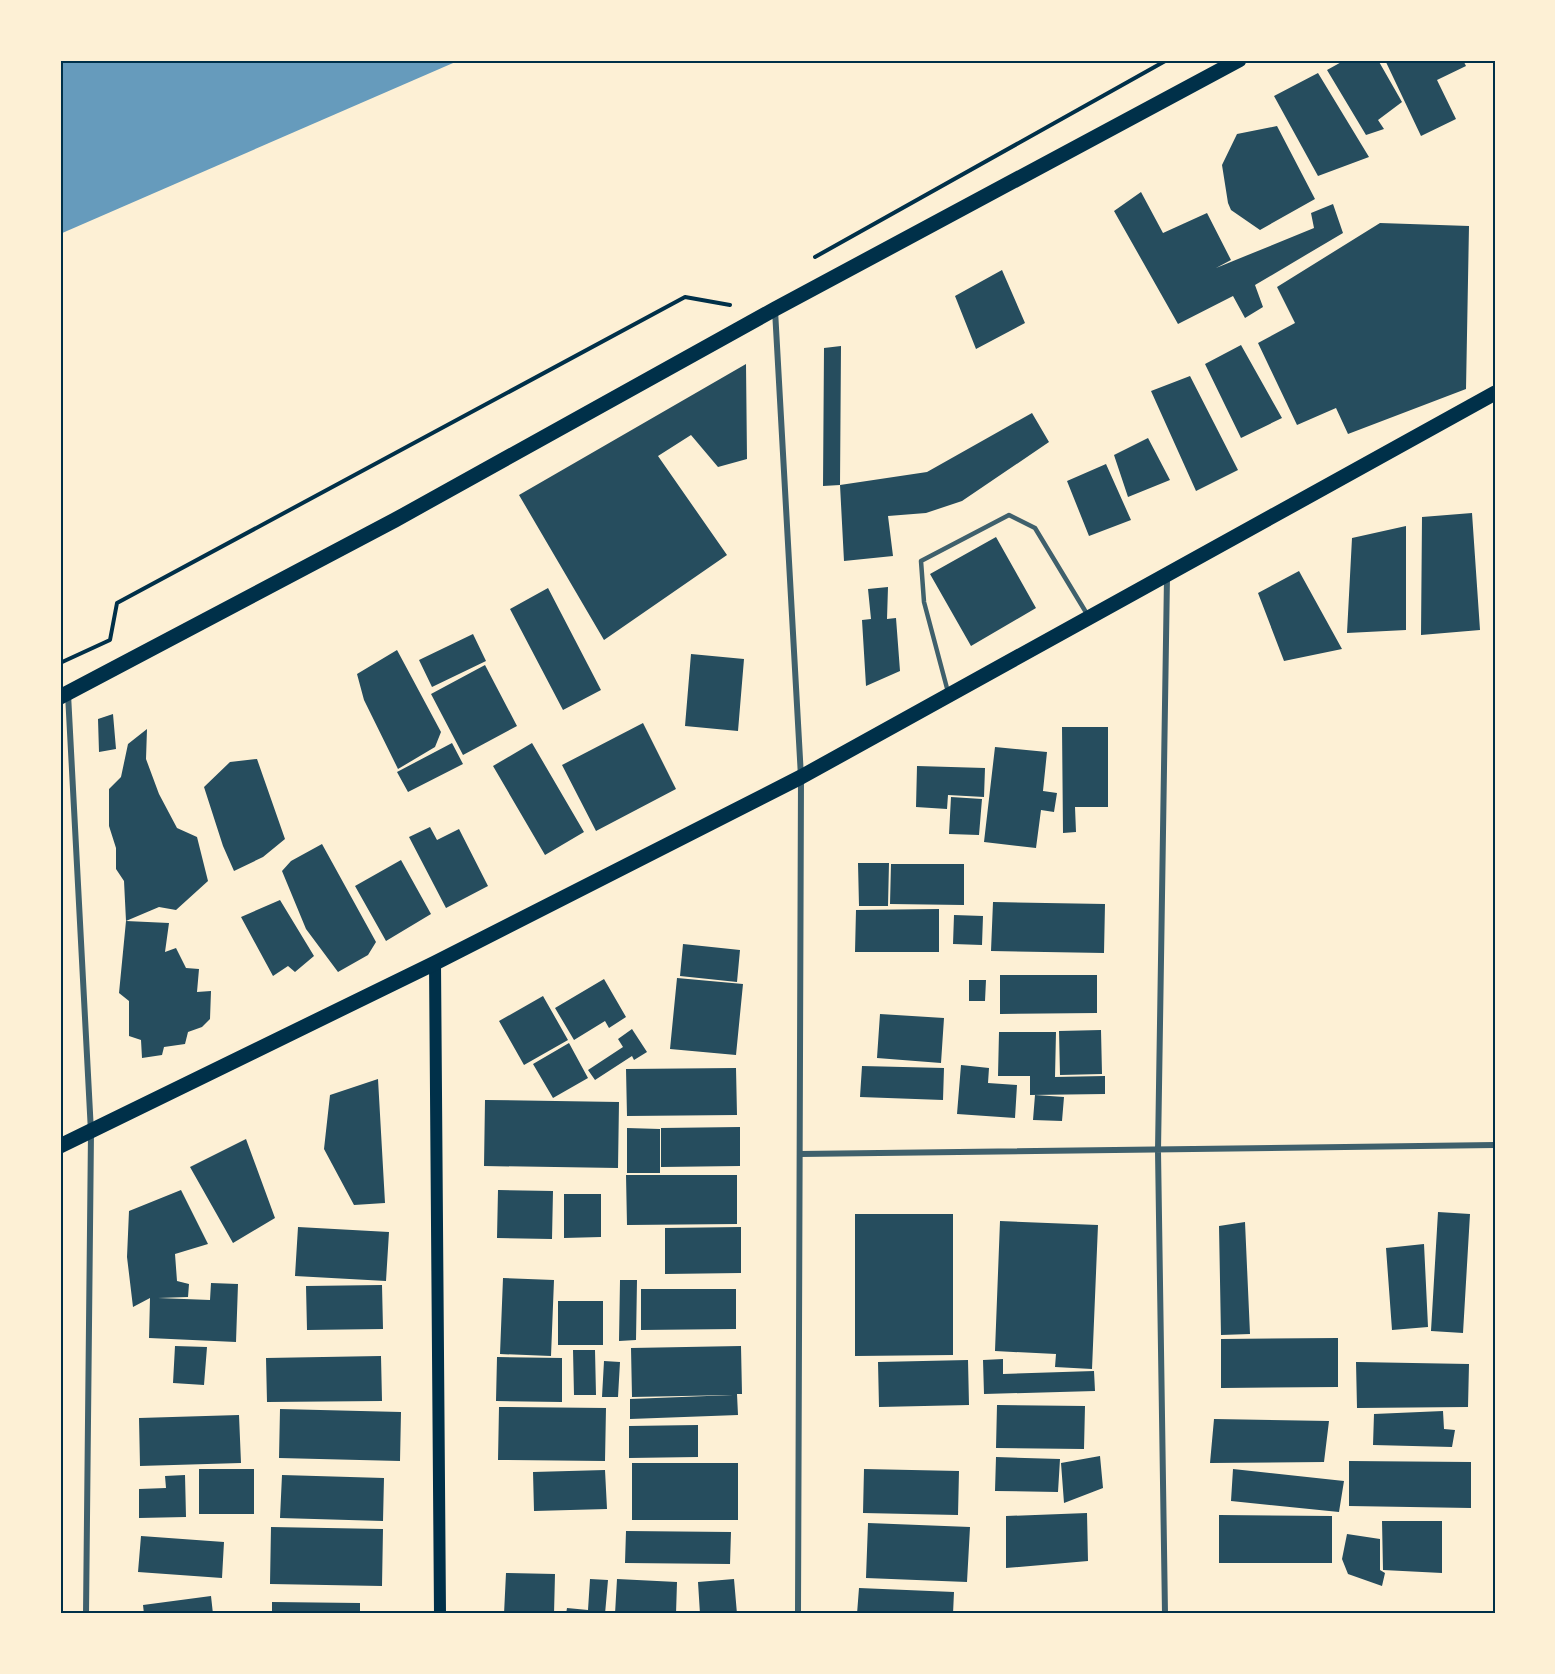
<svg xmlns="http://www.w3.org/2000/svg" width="1555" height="1674" font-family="'Archivo Narrow',sans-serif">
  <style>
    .water { fill: #669bbc }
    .building { fill: #264d5e }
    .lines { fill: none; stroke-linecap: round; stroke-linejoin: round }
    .path { stroke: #003049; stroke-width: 4 }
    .service { stroke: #3f606c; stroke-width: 4.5 }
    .minor { stroke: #3f606c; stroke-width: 6 }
    .secondary { stroke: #003049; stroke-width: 12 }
    .primary { stroke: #003049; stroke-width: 15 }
    .neatline { fill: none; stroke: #003049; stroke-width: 2 }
  </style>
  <rect width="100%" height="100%" fill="#fdf0d5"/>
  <!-- water -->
  <path class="water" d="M60 60H460L60 234Z"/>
  <!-- building -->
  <path class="building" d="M1345 60H1378L1402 102 1378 120 1384 129 1366 135 1327 70Z
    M1385 60H1463L1466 66 1437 80 1456 119 1421 136Z
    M1318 73 1369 157 1318 176 1274 96Z
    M1277 126 1315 199 1260 230 1231 210 1228 203 1222 165 1237 134Z
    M1141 192 1163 233 1207 213 1231 260 1216 268 1314 228 1311 213 1333 204 1343 233 1255 285 1263 307 1245 318 1233 296 1178 324 1114 211Z
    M1380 223 1469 226 1466 389 1348 434 1336 408 1297 425 1258 343 1295 323 1277 287Z
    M1002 270 1025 323 976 349 955 296Z
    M1241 345 1282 418 1241 438 1205 364Z
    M841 346 840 485 927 472 1032 413 1049 442 962 501 926 513 888 516 893 556 844 561 840 485 823 486 824 348Z
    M746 364 747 459 718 467 691 435 658 456 727 555 604 640 519 495Z
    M1190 376 1238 470 1196 491 1151 391Z
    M1148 438 1170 480 1128 497 1114 455Z
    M1106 464 1131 520 1089 536 1067 481Z
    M1472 513 1480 630 1421 635 1422 517Z
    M1406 526V630L1347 633 1352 538Z
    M996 537 1036 608 971 646 930 574Z
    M1299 571 1342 649 1284 661 1258 593Z
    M888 587 887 619 896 618 900 671 866 686 862 620 871 619 868 589Z
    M548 588 601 690 563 710 510 609Z
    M473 634 486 661 432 687 419 660Z
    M397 650 441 732 435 747 398 769 364 700 357 674Z
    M691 654 744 659 738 731 685 726Z
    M485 665 517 726 463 755 431 694Z
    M113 714 116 749 99 752 98 719Z
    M643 723 676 789 596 831 562 765Z
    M1062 727H1108V807H1075L1076 832 1063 833Z
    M147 729 146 759 159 794 177 828 197 837 208 881 176 910 159 907 126 921 124 881 116 869V848L109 826V789L121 777 128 744Z
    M452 743 463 764 408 792 397 772Z
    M532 743 584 832 545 855 493 766Z
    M995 747 1047 752 1043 791 1057 793 1054 812 1041 810 1036 848 984 842Z
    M257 759 285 839 263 857 234 871 223 846 204 787 230 762Z
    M917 766 985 768 984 797 948 795 947 809 916 807Z
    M951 797 982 799 979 835 949 834Z
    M430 827 437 840 459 829 488 886 446 908 409 837Z
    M322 844 376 942 368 955 338 972 306 929 282 871 291 861Z
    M401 860 431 914 386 941 355 886Z
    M858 863H889L888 906H859Z
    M891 864H964V905L890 904Z
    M280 900 314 956 295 972 288 966 273 976 241 917Z
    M993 902 1105 904 1104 953 991 951Z
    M939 909V952H855L856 910Z
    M954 915 983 916 982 945 953 944Z
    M126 921 169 923 165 952 176 948 186 968 199 969 197 992 211 991 210 1019 202 1027 188 1032 185 1044 164 1047 162 1055 142 1058 141 1040 129 1036V1001L119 993Z
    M683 944 740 950 737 982 680 976Z
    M1000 975H1097V1013L1000 1014Z
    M677 978 743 984 736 1055 670 1049Z
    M604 979 626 1017 609 1028 605 1021 574 1040 555 1008Z
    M969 980H986L985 1001H969Z
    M543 996 568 1040 524 1065 499 1021Z
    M880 1014 944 1018 941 1063 877 1058Z
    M632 1029 647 1052 634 1060 632 1056 595 1080 588 1070 623 1047 618 1039Z
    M1101 1030 1102 1074 1060 1075 1059 1031Z
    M999 1032H1056L1055 1077 1105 1076V1094L1030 1095V1076H998Z
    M569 1043 588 1078 553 1098 533 1064Z
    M961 1065 989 1068 988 1083 1017 1085 1015 1118 957 1114Z
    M862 1066 944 1068 943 1100 860 1097Z
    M736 1068 737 1115 627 1116 626 1069Z
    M378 1079 385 1203 354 1205 324 1149 330 1095Z
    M1035 1095 1064 1097 1062 1121 1033 1120Z
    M485 1100 619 1102 618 1168 484 1166Z
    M740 1127V1166L661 1167V1128Z
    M627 1128 660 1129V1173H627Z
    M246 1139 275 1218 233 1243 190 1167Z
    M626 1175H737V1224L627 1225Z
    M181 1190 208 1244 175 1254 177 1281 189 1284 188 1297 158 1298 210 1300 211 1283 238 1284 236 1342 149 1338 150 1298 133 1307 127 1257 129 1211Z
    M498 1190 553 1191 552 1239 497 1238Z
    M564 1194H601V1237L564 1238Z
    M1438 1212 1470 1214 1463 1333 1431 1331Z
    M855 1214H953V1355L855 1356Z
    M1000 1221 1098 1225 1092 1369 1055 1367 1056 1354 995 1351Z
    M1245 1222 1250 1334 1221 1335 1219 1226Z
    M298 1227 389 1232 386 1281 295 1276Z
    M741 1227V1273L665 1274V1228Z
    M1424 1244 1428 1327 1392 1330 1386 1248Z
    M503 1278 554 1280 551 1356 500 1354Z
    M620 1280H637L636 1340 619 1341Z
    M382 1285 383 1329 307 1330 306 1286Z
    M641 1289H736V1329L641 1330Z
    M558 1301H603V1345H558Z
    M1338 1338V1387L1221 1388V1339Z
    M175 1346 207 1347 204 1385 173 1383Z
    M741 1346 742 1394H737L738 1415 630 1419V1399L733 1395 632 1397 631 1348Z
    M573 1350H595L596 1395H574Z
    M381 1356 382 1401 267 1402 266 1358Z
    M497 1357 562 1358V1402L496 1401Z
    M1003 1359V1374L1094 1371 1095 1391 984 1394 983 1360Z
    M968 1360 969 1405 879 1407 878 1362Z
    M604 1361 620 1362 618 1397H602Z
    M1356 1362 1469 1364 1468 1407 1357 1408Z
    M997 1405 1085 1406 1084 1449 996 1448Z
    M499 1407 606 1408 605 1461 498 1460Z
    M280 1409 401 1412 400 1461 279 1458Z
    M1443 1411 1444 1429 1455 1430 1452 1447 1373 1445 1374 1414Z
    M239 1415 241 1463 140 1466 139 1418Z
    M1214 1419 1329 1421 1324 1462 1210 1463Z
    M698 1425V1457L629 1458V1426Z
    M1100 1456 1103 1488 1064 1503 1061 1463Z
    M996 1457 1060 1459 1058 1492 995 1491Z
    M1349 1461 1471 1462V1508L1349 1506Z
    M632 1463H738V1520H632Z
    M199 1469H254V1514H199Z
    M864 1469 959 1471 958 1515 863 1513Z
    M1233 1469 1344 1481 1339 1512 1231 1501Z
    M605 1470 607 1509 534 1511 533 1472Z
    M185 1475 186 1517 139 1518V1489L166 1488 165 1476Z
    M282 1475 384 1478 383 1521 280 1518Z
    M1087 1513 1088 1561 1006 1568V1516Z
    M1219 1515 1332 1516V1563H1219Z
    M1382 1521H1442V1573L1383 1570Z
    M868 1523 970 1527 967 1582 866 1578Z
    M271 1527 383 1529 382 1586 270 1584Z
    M626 1531 731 1532 730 1564 625 1563Z
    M1347 1534 1380 1539V1570L1385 1573 1382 1586 1348 1574 1342 1559Z
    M141 1536 224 1542 222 1578 138 1572Z
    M506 1573 555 1574 554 1614H504Z
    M590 1579 608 1580 605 1614H566L567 1608 588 1610Z
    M617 1579 677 1582 676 1614H615Z
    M734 1579 737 1614H700L698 1582Z
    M859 1588 954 1592 953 1614H857Z
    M211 1596 213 1614H144L143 1605Z
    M272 1602 360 1603V1614H272Z"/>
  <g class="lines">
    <!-- path -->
    <path class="path" d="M815 257 1167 60
      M60 663 110 640 117 603 685 297 730 305"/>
    <!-- service -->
    <path class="service" d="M948 692 924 602 921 561 1009 515 1035 528 1087 614"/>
    <!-- minor -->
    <path class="minor" d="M775 310 801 777 798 1614
      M68 694 91 1132 86 1614
      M800 1154 1495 1145
      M1165 1614 1158 1151 1167 577"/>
    <!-- secondary -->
    <path class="secondary" d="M435 963 440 1614"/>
    <!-- primary -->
    <path class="primary" d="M60 697 395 520 775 309 1239 60
      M60 1146 435 963 801 777 1495 393"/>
  </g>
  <!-- border -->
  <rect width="1555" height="1674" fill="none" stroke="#fdf0d5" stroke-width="123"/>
  <rect x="62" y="62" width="1432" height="1550" class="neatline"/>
</svg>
